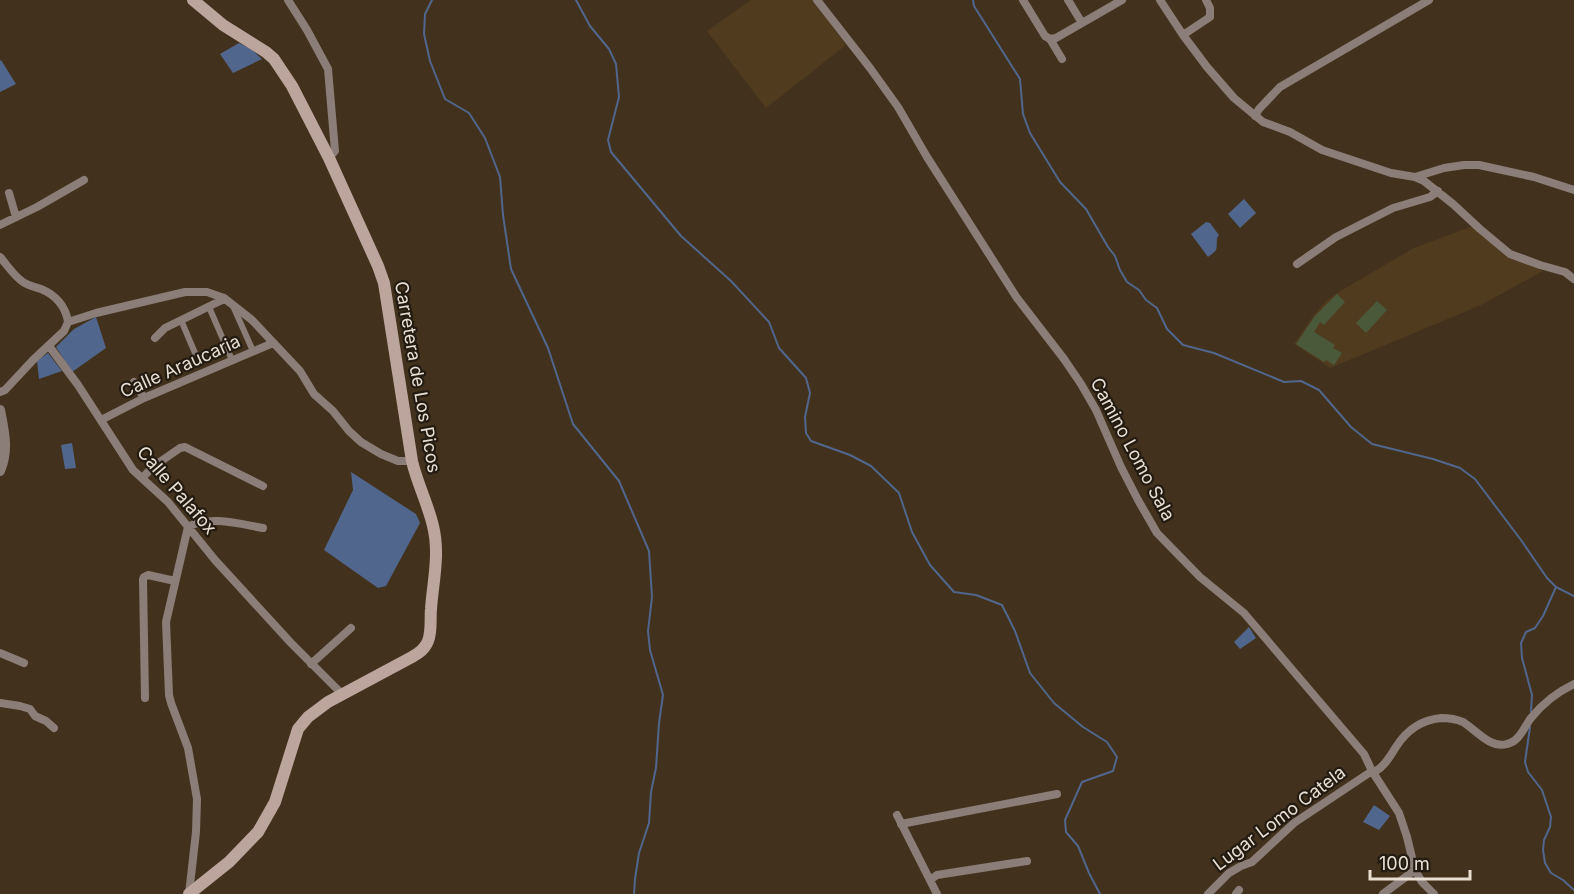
<svg xmlns="http://www.w3.org/2000/svg" width="1574" height="894" font-family="Inter,sans-serif">
  <style>
    .built { fill: #503b1f }
    .green { fill: #4b593b }
    .water { fill: #51668c }
    .lines { fill: none; stroke-linecap: round; stroke-linejoin: round }
    .stream { stroke: #51668c; stroke-width: 2 }
    .pedestrian { stroke: #8b7d78; stroke-width: 6 }
    .minor { stroke: #8b7d78; stroke-width: 8 }
    .tertiary { stroke: #8b7d78; stroke-width: 10 }
    .secondary { stroke: #bba59d; stroke-width: 12 }
    .labels { text-anchor: middle; dominant-baseline: central; stroke-width: 4.5; stroke-linejoin: round; paint-order: stroke }
    .street-label { font-size: 18px; fill: #e8ded1; stroke: #231b12 }
  </style>
  <rect width="100%" height="100%" fill="#42321d"/>
  <!-- built -->
  <path class="built" d="M751 0H812L846 45 766 108 707 31Z
    M1473 226 1526 263 1543 271 1481 305 1330 368 1294 344 1314 315 1326 301 1337 293 1414 248Z"/>
  <!-- green -->
  <path class="green" d="M1337 294 1345 302 1324 325 1320 322 1314 332 1335 345 1333 348 1342 353 1334 365 1326 360 1324 362 1296 344 1315 316Z
    M1377 301 1387 310 1366 333 1356 323Z"/>
  <!-- water -->
  <path class="water" d="M239 43 251 49 262 59 233 73 220 54Z
    M1 60 16 84 0 92V61Z
    M1244 199 1256 213 1240 228 1228 214Z
    M1206 222 1210 223 1219 235 1217 238C1216 251 1219 249 1208 257L1191 234Z
    M96 317 106 348 72 372 56 347 74 329Z
    M48 353 62 371 39 379 37 361Z
    M72 443 76 468 65 469 61 445Z
    M351 472 416 514 420 523 386 586 378 588 324 550 353 490Z
    M1249 627 1256 638 1240 649 1234 642Z
    M1374 805 1390 816 1379 830 1363 822Z"/>
  <g class="lines">
    <!-- stream -->
    <path class="stream" d="M432 0 425 14 424 34 430 61 445 99 469 113 485 138 500 177 503 215 511 269 548 348 573 424 619 481 649 551 652 597 648 631 650 650 663 695 659 723 656 768 651 792 649 823 639 853 635 879 634 894
      M576 0 590 26 609 49 616 64 619 97 608 140 611 152 681 236 731 281 769 322 779 348 806 378 810 393 805 417 806 433 811 441 850 455 871 466 899 493 912 532 930 565 954 592 976 595 1002 605 1015 631 1030 673 1054 703 1083 727 1107 742 1117 757 1113 771 1082 782 1065 820 1066 832 1078 846 1089 873 1100 894
      M973 0 974 6 1020 79 1023 114 1030 133 1060 182 1086 209 1108 247 1115 256 1120 270 1127 282 1139 290 1146 300 1157 308 1167 329 1183 345 1214 353 1284 382 1301 381 1319 390 1351 427 1372 444 1433 459 1460 468 1475 479 1521 540 1547 578 1556 587 1574 596
      M1531 712 1532 695 1522 658 1521 643 1526 632 1535 628 1543 616 1556 587
      M1530 727 1525 762 1528 772 1542 790 1551 817 1550 827 1544 840 1543 850 1545 863 1551 873 1563 880 1574 890"/>
    <!-- pedestrian -->
    <path class="pedestrian" d="M233 306 253 351
      M209 307 232 360
      M181 320 195 353"/>
    <!-- minor -->
    <path class="minor" d="M288 0 307 30 328 69 335 151 329 158
      M817 0 870 68 898 107 927 157 1017 298 1064 359 1081 384 1096 410 1121 467 1138 500 1157 533 1200 577 1244 613 1364 754 1372 771 1399 813 1407 837 1415 870 1422 882 1434 894
      M1023 0 1045 36 1050 39 1062 59
      M1068 0 1082 23
      M1160 0 1183 35 1207 67 1234 98 1263 122 1290 132 1322 150 1391 173 1415 177 1424 181 1453 204 1480 229 1510 254 1540 265 1565 272 1574 279
      M1183 35 1210 17V8L1206 0
      M1050 39 1056 38 1122 0
      M1255 116 1259 109 1280 87 1429 0
      M1415 177 1444 168 1464 165H1479L1534 177 1574 190
      M9 193 16 217
      M0 225 37 207 84 180
      M0 257C7 265 14 276 23 282 29 286 35 287 41 289 56 295 66 307 68 322
      M1297 264 1336 237 1393 208 1430 197 1438 191
      M68 322 96 313 185 292H207L224 298 252 320 300 371 314 394 333 411 349 431 361 442 381 454 398 461H412
      M155 338 165 328 220 301 224 298
      M49 346 78 385 133 470 168 502 215 560 291 643 342 694
      M134 382 144 398
      M0 392 5 390 33 360 64 331 68 322
      M101 420 144 398 273 343
      M142 478 154 466 180 448 185 447 263 486
      M188 527 166 622 169 695 171 703 188 748 197 799 196 832 189 894
      M188 527C210 515 240 524 263 528
      M0 653 24 663
      M311 664 351 628
      M145 698 143 579 144 577 148 575 175 581
      M0 703 20 706 30 709 35 716 46 721 54 728
      M897 815 937 894
      M901 824 1057 794
      M930 880 937 875 1027 861
      M1208 894 1229 873 1241 866 1252 862 1294 823 1372 771H1376C1385 766 1390 756 1396 747 1406 731 1421 720 1441 718 1448 718 1456 719 1463 722 1476 730 1490 749 1507 744 1520 741 1524 727 1531 718 1543 703 1557 692 1574 684
      M1236 894 1239 890
      M1383 894 1415 870"/>
    <!-- tertiary -->
    <path class="tertiary" d="M0 410C4 431 9 450 0 471"/>
    <!-- secondary -->
    <path class="secondary" d="M189 894 229 862 258 832 275 802 298 729 308 717 328 702 412 657C419 653 425 649 428 641 432 631 430 619 431 609 433 581 440 554 433 526 428 504 417 483 412 461L384 283 378 266 329 158 292 86 274 59 266 52 223 25 193 0"/>
  </g>
  <g class="labels">
    <!-- street labels -->
    <g class="street-label">
      <text transform="translate(180 366) rotate(-24)">Calle Araucaria</text>
      <text transform="translate(418 377) rotate(80)">Carretera de Los Picos</text>
      <text transform="translate(1133 449) rotate(62)">Camino Lomo Sala</text>
      <text transform="translate(177 490) rotate(49)">Calle Palafox</text>
      <text transform="translate(1279 818) rotate(-37)">Lugar Lomo Catela</text>
    </g>
  </g>
  <!-- scale -->
  <path d="M1370 870v9h100v-9" fill="none" stroke="#e8ded1" stroke-width="3"/>
  <text x="1379" y="870" font-size="18" fill="#e8ded1" stroke="#231b12" stroke-width="4.5" paint-order="stroke">100 m</text>
</svg>
